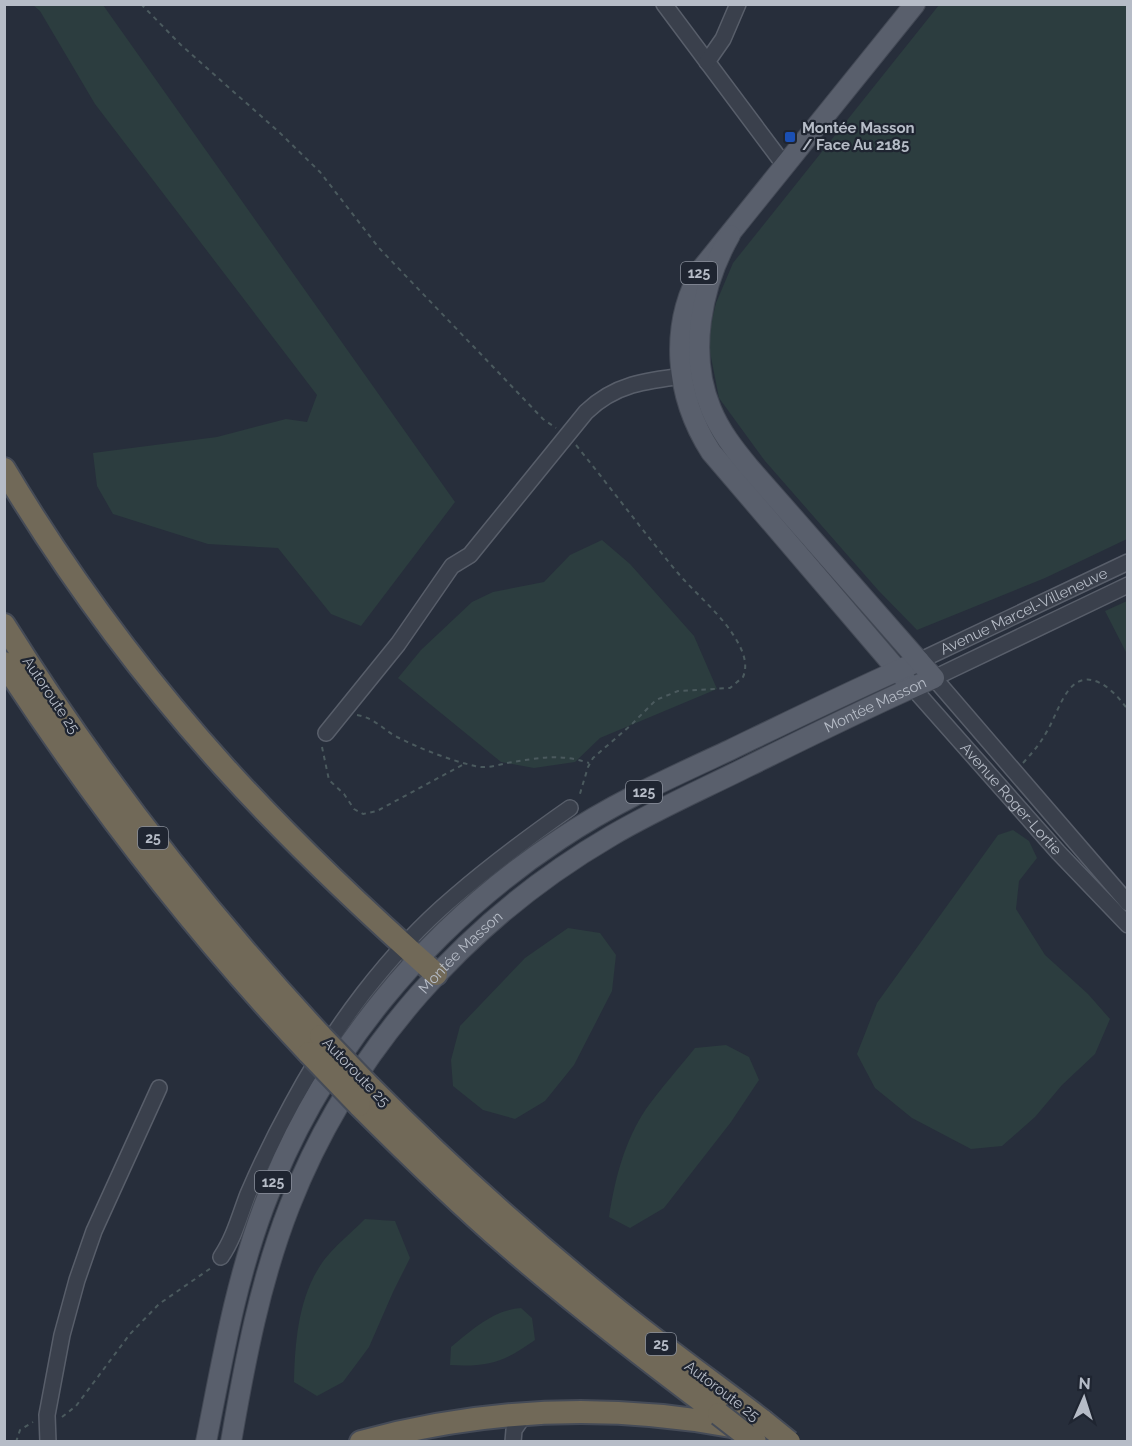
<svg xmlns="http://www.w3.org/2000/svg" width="1132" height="1446" font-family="Raleway,sans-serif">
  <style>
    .green { fill: #2c3d3f }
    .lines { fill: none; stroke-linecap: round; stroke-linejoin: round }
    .minor-casing { stroke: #585e6a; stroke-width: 18 }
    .major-casing { stroke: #434955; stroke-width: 22 }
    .highway-casing { stroke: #454b57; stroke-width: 26 }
    .path { stroke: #4b5a5e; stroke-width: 2; stroke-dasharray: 4.5 4.5; stroke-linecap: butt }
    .minor { stroke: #3a404c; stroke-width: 15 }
    .major { stroke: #595f6c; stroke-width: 20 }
    .highway { stroke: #716958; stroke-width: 22 }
    .highway-bridge-casing { stroke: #454b57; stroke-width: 26; stroke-linecap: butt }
    .highway-bridge { stroke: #716958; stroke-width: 22 }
    .transit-dot { fill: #1a4fb4; stroke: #1f2531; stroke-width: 2 }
    .labels { text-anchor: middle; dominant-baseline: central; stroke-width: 4.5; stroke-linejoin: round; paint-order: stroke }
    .shield { fill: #1f2531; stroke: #898f9a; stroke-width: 1.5 }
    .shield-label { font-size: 14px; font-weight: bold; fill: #b6bcc7 }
    .poi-label { font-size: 15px; font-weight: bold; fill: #b6bcc7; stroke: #1f2531; text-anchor: start }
    .street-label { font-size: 15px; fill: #b6bcc7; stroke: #1f2531 }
  </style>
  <rect width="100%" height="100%" fill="#272e3b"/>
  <!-- green -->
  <path class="green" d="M33 5H103L455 502 361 626 331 614 278 548 208 544 113 514 97 486 93 453 217 437 286 419 307 422 317 395 95 104 40 11Z
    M939 5H1127V539L1045 578 917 630 878 590 765 461 719 398 710 352V328L716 303 733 263Z
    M602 540 630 564 694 636 717 689 600 738 575 762 534 768 501 762 398 678 421 650 472 602 493 592 544 582 570 555Z
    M1127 601V654L1105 611Z
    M1013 830 1029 841 1037 858 1019 881 1016 909 1045 955 1088 994 1110 1019 1095 1054 1062 1085 1035 1117 1002 1146 971 1149 912 1118 875 1088 857 1054 877 1003 998 835Z
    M568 928 600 933 616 955 612 991 574 1065 545 1101 515 1119 483 1110 453 1086 451 1060 460 1026 525 958Z
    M726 1045 749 1057 759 1080 731 1122 664 1208 630 1228 609 1217C615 1179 624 1142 646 1109 661 1088 679 1068 695 1048Z
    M365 1219 395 1221 410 1258 393 1292 369 1347 343 1382 317 1396 294 1382C295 1343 298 1300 320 1266 329 1251 352 1232 365 1219Z
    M521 1308 532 1318 535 1340C504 1362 489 1367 450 1365L451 1347C472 1330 493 1310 521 1308Z"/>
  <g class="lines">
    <!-- minor casing -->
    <g class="minor-casing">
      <g id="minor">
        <path d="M664 4 785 166"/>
        <path d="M707 62 723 39 738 4"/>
        <path d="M1128 585 934 678 1128 903"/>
        <path id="s1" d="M919 661 1128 562"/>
        <path id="s2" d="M913 688 1058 852 1128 925"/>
        <path d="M326 733 398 644 452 566 470 555 586 412C617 382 651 380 693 375"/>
        <path d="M221 1257C234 1238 240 1215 248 1194 261 1164 276 1133 292 1104 333 1028 388 953 454 897 491 865 530 836 570 808"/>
        <path d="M48 1442 47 1415 62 1335 77 1280 94 1231 159 1088"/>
        <path d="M513 1442 514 1430 525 1414"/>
      </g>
    </g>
    <!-- major casing -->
    <g class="major-casing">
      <g id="major">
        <path d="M905 679 711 452C675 396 668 325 703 267L915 4"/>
        <path d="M206 1442C222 1362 235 1283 264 1206 320 1056 427 927 560 839 613 803 672 777 730 750 792 720 855 689 919 661"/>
        <path id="s3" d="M231 1442C245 1361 260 1281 290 1205 351 1050 467 920 611 836 655 810 703 789 749 766 810 736 872 705 934 678L749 467C734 449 720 431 711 409 688 354 701 286 730 235"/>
      </g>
    </g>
    <!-- highway casing -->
    <g class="highway-casing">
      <path id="highway" d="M4 469C68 576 142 676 225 768 291 841 363 909 436 974
        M4 625C96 772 203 909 321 1036
        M4 663C94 801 196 933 309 1053
        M370 1087C446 1164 526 1236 611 1305 660 1345 712 1382 763 1421
        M359 1105C407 1153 456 1201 508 1246 576 1305 647 1360 719 1414
        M361 1442C482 1409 607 1403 731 1426"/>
    </g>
    <!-- path -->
    <path class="path" d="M141 4 181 45 280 133 320 172 379 248 543 419 556 428
      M576 445C610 487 642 530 677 572 694 592 714 608 730 630 739 643 750 661 743 677L730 688 678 691 656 700 631 725 593 758 588 767 579 797
      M357 715C375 718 382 729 397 737 421 749 449 760 475 766 486 769 497 765 507 763 539 758 558 753 589 763
      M322 747 329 780 344 794 354 809 363 814 377 811 466 763
      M1023 763C1032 753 1040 744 1046 733 1054 720 1059 703 1068 691 1088 664 1115 691 1128 710
      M62 1417 76 1406 130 1334 159 1304 211 1268
      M16 1442 20 1430 33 1422"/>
    <!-- minor -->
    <use href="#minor" class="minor"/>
    <!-- major -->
    <use href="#major" class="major"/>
    <!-- highway -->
    <use href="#highway" class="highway"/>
    <!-- highway-bridge casing -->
    <g class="highway-bridge-casing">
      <path id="highway-bridge" d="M321 1036 370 1087
        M309 1053 359 1105
        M719 1414 755 1442
        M763 1421 789 1442"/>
    </g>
    <!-- highway-bridge -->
    <use href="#highway-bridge" class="highway-bridge"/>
  </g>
  <!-- markers -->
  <rect class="transit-dot" x="784" y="131" width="12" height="12" rx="3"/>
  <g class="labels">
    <!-- shield labels -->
    <g class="shield">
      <rect x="681" y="262" width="36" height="22" rx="4.5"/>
      <rect x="626" y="781" width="36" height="22" rx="4.5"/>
      <rect x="138" y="827" width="30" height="22" rx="4.5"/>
      <rect x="255" y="1171" width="36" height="22" rx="4.5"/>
      <rect x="646" y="1333" width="30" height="22" rx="4.5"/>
    </g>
    <g class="shield-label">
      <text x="699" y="273">125</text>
      <text x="644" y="792">125</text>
      <text x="153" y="838">25</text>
      <text x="273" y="1182">125</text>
      <text x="661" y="1344">25</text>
    </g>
    <!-- poi labels -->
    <g class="poi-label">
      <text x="802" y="128">Montée Masson<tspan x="802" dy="17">/ Face Au 2185</tspan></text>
    </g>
    <!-- street labels -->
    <g class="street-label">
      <text stroke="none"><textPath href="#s1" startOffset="116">Avenue Marcel-Villeneuve</textPath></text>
      <text transform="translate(51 695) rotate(56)">Autoroute 25</text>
      <text stroke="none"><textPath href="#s3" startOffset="1038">Montée Masson</textPath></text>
      <text stroke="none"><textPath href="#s2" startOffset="148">Avenue Roger-Lortie</textPath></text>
      <text stroke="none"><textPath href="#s3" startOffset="552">Montée Masson</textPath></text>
      <text transform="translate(356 1072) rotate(46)">Autoroute 25</text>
      <text transform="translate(722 1391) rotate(37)">Autoroute 25</text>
    </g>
  </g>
  <!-- border -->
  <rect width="1132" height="1446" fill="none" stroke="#b6bcc7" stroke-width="12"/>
  <!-- north arrow -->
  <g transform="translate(1084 1398) rotate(3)" stroke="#1f2531" stroke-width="4.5" paint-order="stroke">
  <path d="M0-4.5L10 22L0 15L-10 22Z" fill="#b6bcc7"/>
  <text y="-9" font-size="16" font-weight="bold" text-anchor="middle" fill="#b6bcc7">N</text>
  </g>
</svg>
